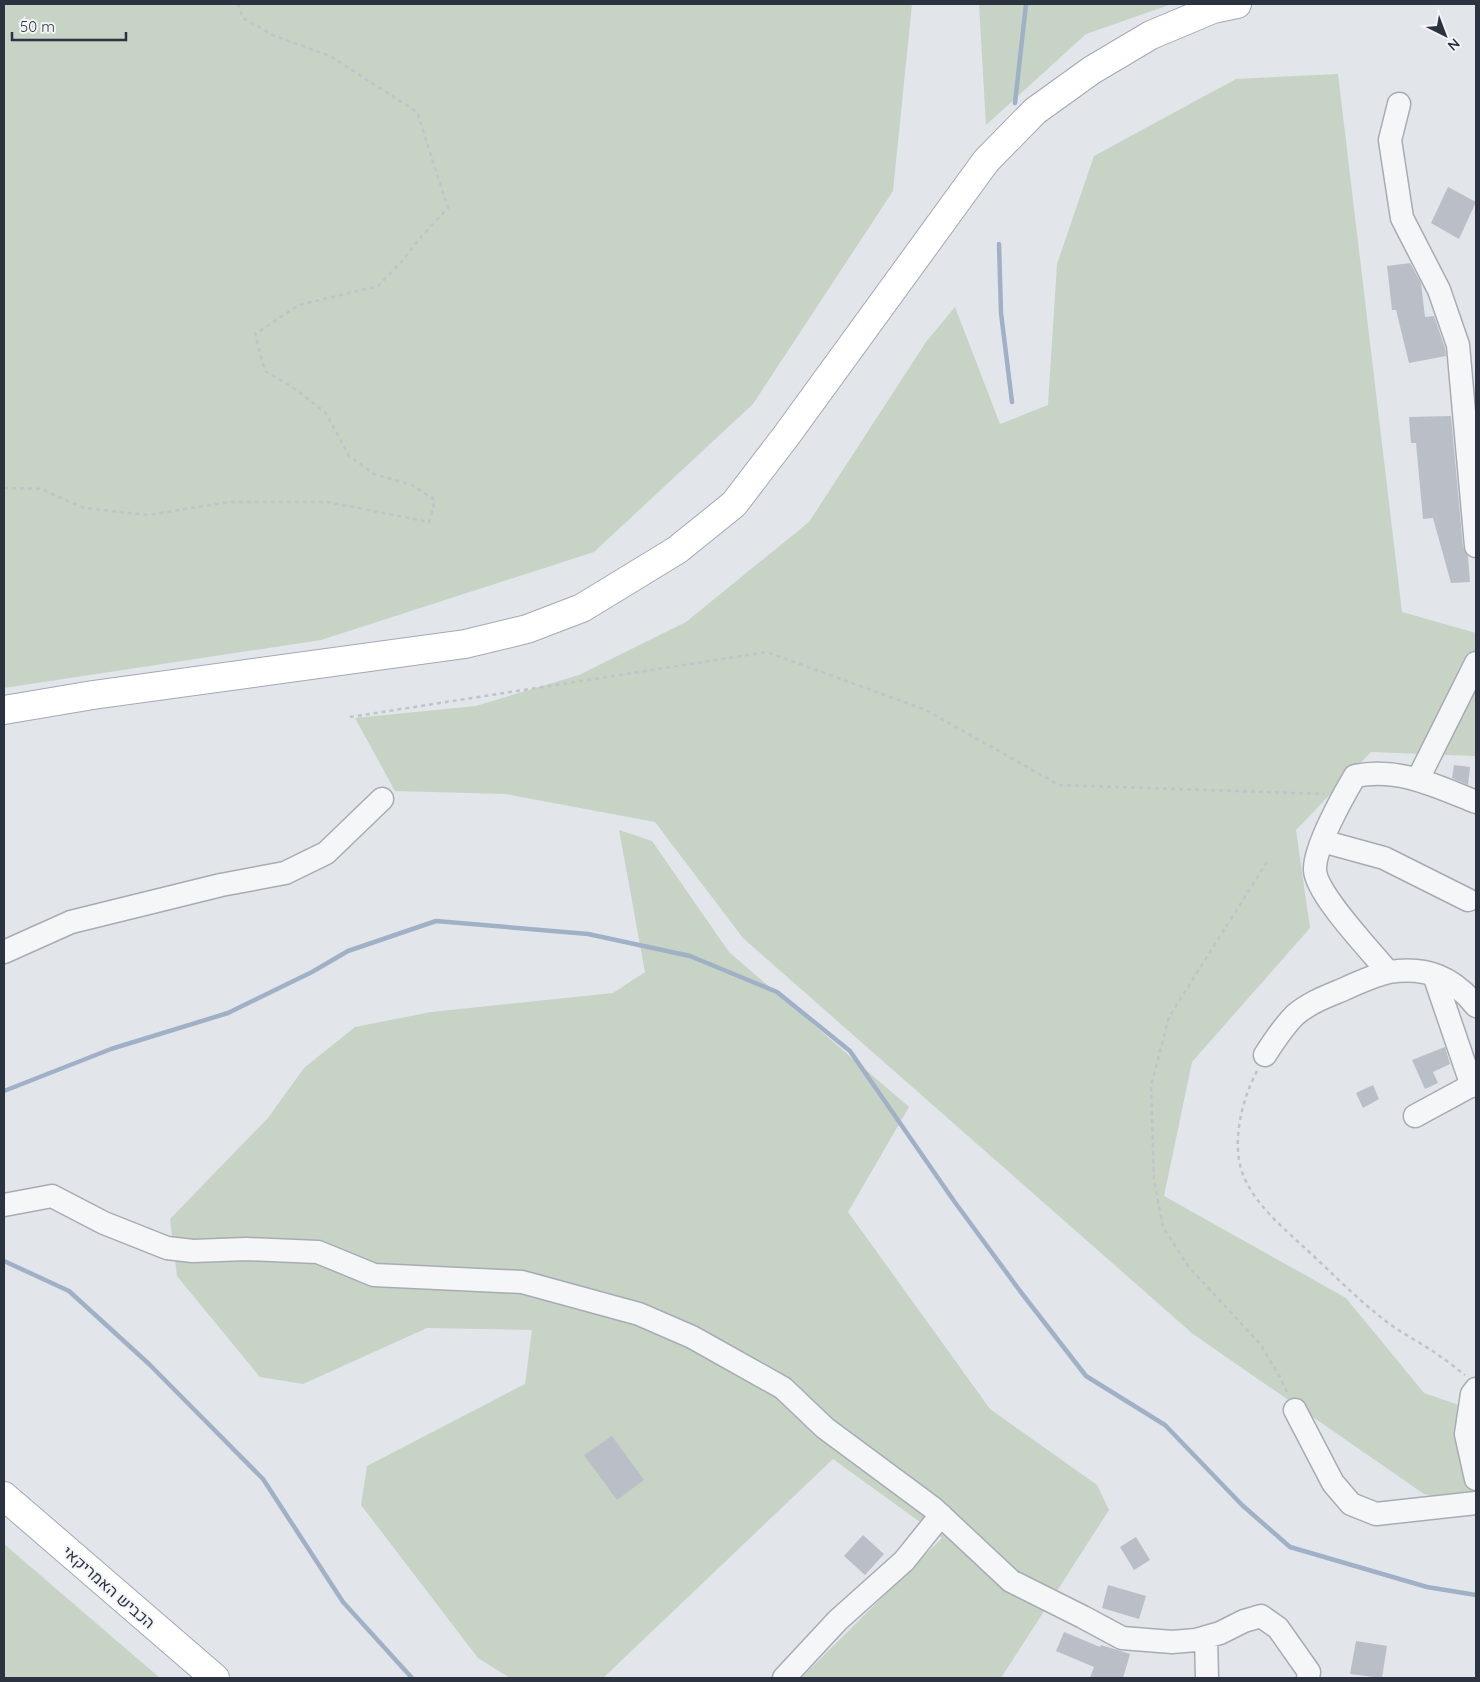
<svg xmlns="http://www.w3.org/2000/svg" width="1480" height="1682" font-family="Quicksand,Heebo,sans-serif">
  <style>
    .green { fill: #c7d3c4 }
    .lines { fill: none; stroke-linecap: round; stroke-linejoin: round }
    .stream { stroke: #a0b1c7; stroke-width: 4.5 }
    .building { fill: #babec6 }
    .minor-casing { stroke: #a7acb4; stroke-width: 25 }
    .major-casing { stroke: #a2a9b4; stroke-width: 30 }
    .path { stroke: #c0c3c8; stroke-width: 2.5; stroke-dasharray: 4 4; stroke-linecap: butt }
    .minor { stroke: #f5f6f8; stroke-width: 22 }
    .major { stroke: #fff; stroke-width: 28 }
    .labels { text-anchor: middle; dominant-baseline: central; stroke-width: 4; stroke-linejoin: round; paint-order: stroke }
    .street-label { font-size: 16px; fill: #2b3240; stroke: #f2f4f7 }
  </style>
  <rect width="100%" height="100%" fill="#e2e5ea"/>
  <!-- green -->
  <path class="green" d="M4 4H912L893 191 753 404 594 552 321 640 4 688Z
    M979 4H1172L1086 34 986 125Z
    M1338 74 1402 612 1476 633V756L1371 752 1296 830 1310 928 1192 1062 1164 1196 1346 1298 1424 1393 1476 1411V1504L1424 1494 1193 1334 743 938 655 822 506 794 395 791 355 718 476 706 579 675 686 622 809 522 926 342 955 307 1000 424 1048 405 1057 264 1094 156 1236 79Z
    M619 830 652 841 729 952 909 1107 848 1212 990 1409 1097 1485 1109 1510 1001 1678H801L942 1538 833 1459 603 1678H510L478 1658 361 1505 367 1466 525 1384 532 1330 427 1328 303 1384 260 1377 177 1276 170 1219 268 1118 304 1068 355 1027 431 1012 613 993 645 972Z
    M4 1544 160 1678H4Z"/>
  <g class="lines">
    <!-- stream -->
    <path class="stream" d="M1015 103 1026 4
      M999 244 1001 313 1012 402
      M4 1091 111 1049 228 1013 312 972 348 951 436 921 588 934 690 956 777 992 850 1051 954 1201 1020 1291 1086 1376 1165 1425 1242 1505 1290 1547 1427 1587 1476 1595
      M4 1261 69 1291 149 1364 263 1479 343 1602 412 1678"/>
  </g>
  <!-- building -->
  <path class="building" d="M1448 187 1476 202 1459 239 1431 223Z
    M1410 263 1421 283 1425 317 1434 316 1445 348 1446 356 1409 363 1396 310H1392L1387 266Z
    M1451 416 1463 547 1468 556 1470 582 1451 583 1433 518 1423 519 1416 443H1411L1409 417Z
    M1454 765 1470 767 1468 785 1452 778Z
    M1445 1047 1450 1064 1433 1072 1438 1083 1425 1089 1412 1060Z
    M1373 1085 1379 1099 1363 1108 1356 1093Z
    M612 1436 644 1480 617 1500 584 1455Z
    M863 1535 884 1554 865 1575 844 1556Z
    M1136 1537 1150 1560 1134 1570 1120 1547Z
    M1108 1585 1146 1596 1139 1619 1102 1608Z
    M1064 1632 1100 1647 1101 1645 1130 1654 1123 1678H1090L1094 1667 1056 1651Z
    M1356 1641 1387 1646 1382 1678 1350 1674Z"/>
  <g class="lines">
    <!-- minor casing -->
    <g class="minor-casing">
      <path id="minor" d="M1399 104 1390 140 1402 218 1439 290 1458 345 1476 546
        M1418 779 1476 663
        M1322 841 1384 858 1468 900
        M4 952 71 922 221 885 285 873 326 853 382 799
        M1388 972C1371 951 1316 894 1315 870 1314 848 1343 796 1355 776 1399 767 1436 786 1476 802
        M1434 975 1472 1086
        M1265 1055C1274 1041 1283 1027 1295 1015 1309 1003 1325 997 1342 990 1355 984 1375 975 1389 972 1426 966 1453 977 1476 1006
        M1415 1116 1476 1083
        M4 1205 52 1196 104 1223 167 1248 193 1251 246 1249 318 1252 374 1275 522 1282 639 1314 692 1337 783 1388 825 1428 933 1508 1011 1581 1083 1617 1122 1638 1172 1642 1196 1640 1220 1633 1244 1621 1261 1616 1278 1628 1309 1672 1308 1678
        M1476 1389 1472 1394 1466 1434 1476 1479
        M1295 1410 1333 1483 1351 1504 1376 1514 1476 1503
        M1206 1637 1207 1678
        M784 1678 838 1620 904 1561 941 1515"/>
    </g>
    <!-- major casing -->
    <g class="major-casing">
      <path id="major" d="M4 710 93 695 465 644 527 629 582 608 677 550 734 504 786 436 986 161 1035 111 1092 70 1151 35 1213 9 1237 4
        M4 1496 215 1678"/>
    </g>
    <!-- path -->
    <path class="path" d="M4 488 41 489 84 508 148 515 229 502H327L429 522 435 500 412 485 374 474 349 456 326 413 291 386 265 371 255 334 299 305 378 286 402 261 422 236 448 208 417 112 330 56 275 36 243 18 238 4
      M350 717 767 652 926 710 1059 785 1324 794
      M1267 862 1169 1017 1151 1086 1154 1180 1163 1227 1188 1266 1260 1344 1279 1375 1288 1394
      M1257 1071C1242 1099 1230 1145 1244 1177 1256 1205 1283 1228 1305 1248 1332 1273 1358 1300 1387 1322 1404 1335 1424 1344 1441 1357 1449 1362 1457 1369 1465 1375"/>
    <!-- minor -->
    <use href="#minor" class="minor"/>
    <!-- major -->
    <use href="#major" class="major"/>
  </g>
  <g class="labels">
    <!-- street labels -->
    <g class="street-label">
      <text transform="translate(109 1587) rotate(41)">הכביש האמריקאי</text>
    </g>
  </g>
  <!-- border -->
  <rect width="1480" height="1682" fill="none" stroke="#2b3240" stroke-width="10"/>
  <!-- north arrow -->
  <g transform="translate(1445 35) rotate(138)" stroke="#f2f4f7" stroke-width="4" paint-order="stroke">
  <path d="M0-4L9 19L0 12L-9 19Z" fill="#2b3240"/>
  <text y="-8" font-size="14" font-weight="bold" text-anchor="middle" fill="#2b3240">N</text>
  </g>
  <!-- scale -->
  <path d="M12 32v8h114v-8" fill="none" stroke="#2b3240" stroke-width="2.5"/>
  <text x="20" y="32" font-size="15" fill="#2b3240" stroke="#f2f4f7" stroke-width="4" paint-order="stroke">50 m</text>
</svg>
